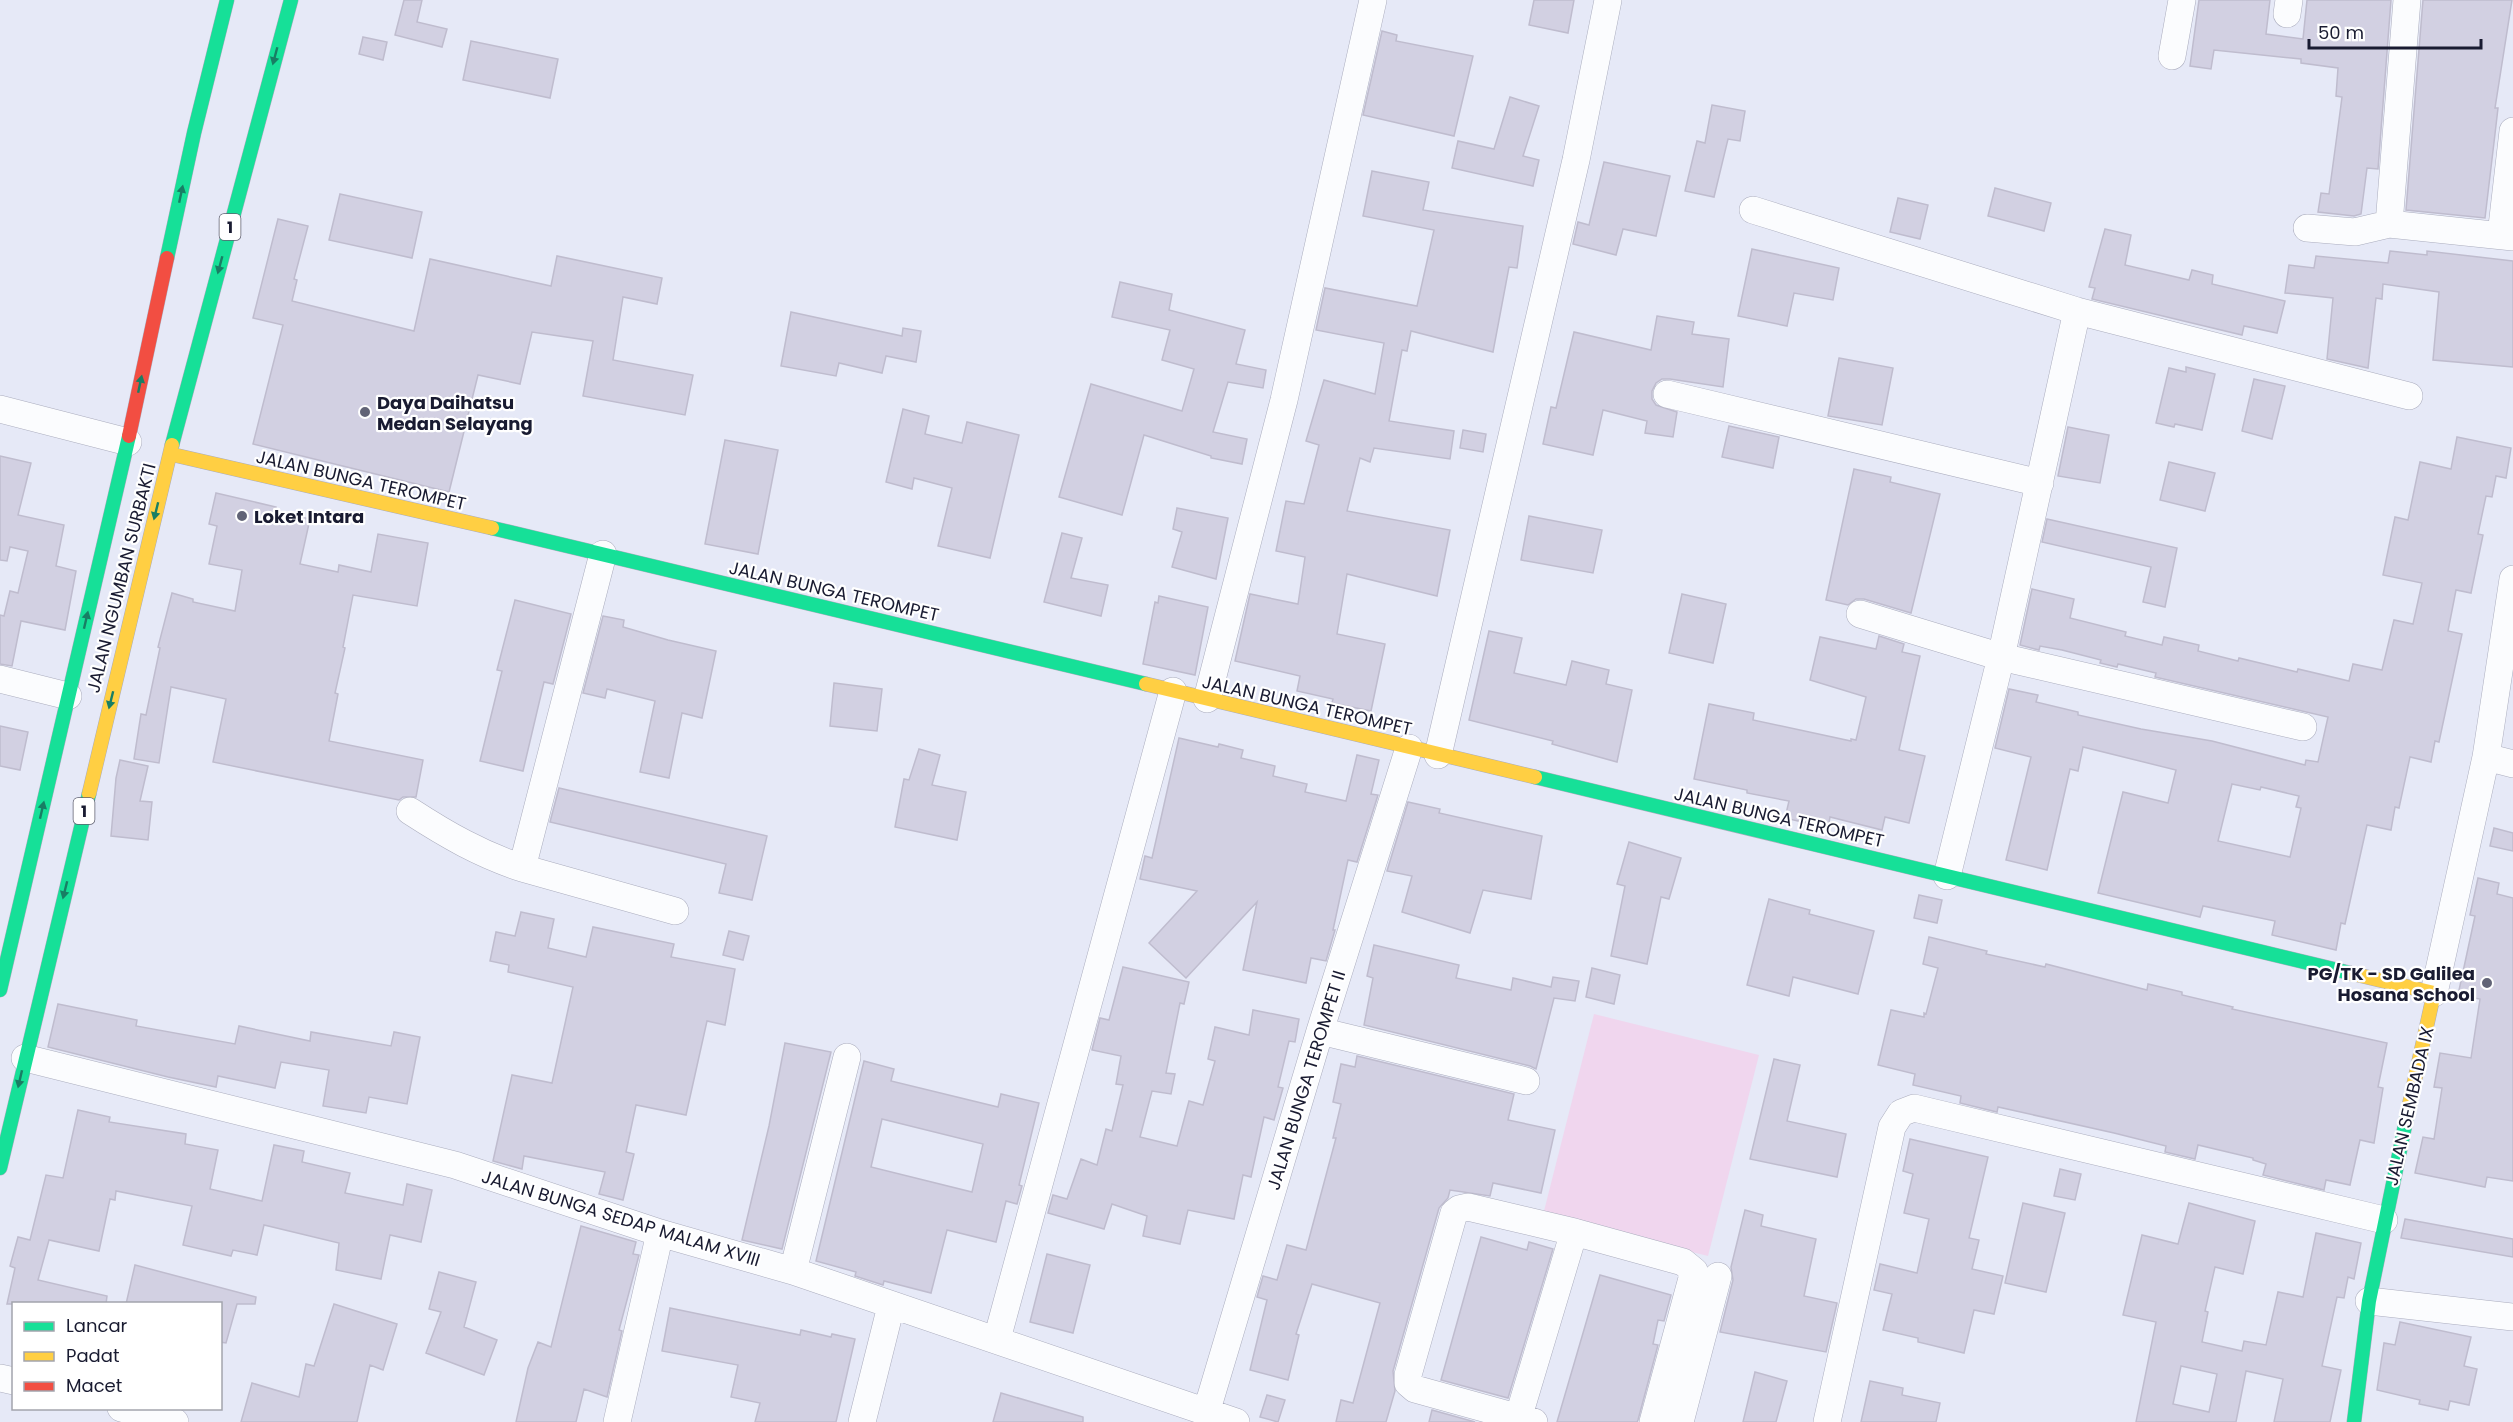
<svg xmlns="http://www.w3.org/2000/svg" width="2513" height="1422" font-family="Poppins,sans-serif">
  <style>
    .green { fill: #f0d6ee }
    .building { fill: #d2d0e2; stroke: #bfbcce; stroke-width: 1.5; fill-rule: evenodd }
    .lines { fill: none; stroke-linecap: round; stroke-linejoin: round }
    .street-casing { stroke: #abadbe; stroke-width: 28 }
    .fast-casing { stroke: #abadbe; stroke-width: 15 }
    .slow-casing { stroke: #abadbe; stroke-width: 15 }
    .jam-casing { stroke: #abadbe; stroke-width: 15 }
    .street { stroke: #fbfcfe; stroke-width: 27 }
    .fast { stroke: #16e098; stroke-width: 14 }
    .slow { stroke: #ffcf43; stroke-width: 14 }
    .jam { stroke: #f24e42; stroke-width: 14 }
    .oneway { fill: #187e64 }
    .poi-dot { fill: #616376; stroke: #fff; stroke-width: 2 }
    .labels { text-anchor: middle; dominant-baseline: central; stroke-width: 4.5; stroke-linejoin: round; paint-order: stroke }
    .shield { fill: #fff; stroke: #5e5f6f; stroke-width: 1.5 }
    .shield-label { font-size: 16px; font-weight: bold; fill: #191b31 }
    .poi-label { font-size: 18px; font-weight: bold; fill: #191b31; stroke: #fff; text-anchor: start }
    .street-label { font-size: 18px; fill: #191b31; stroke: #fff }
  </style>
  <rect width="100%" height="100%" fill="#e6e9f7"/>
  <!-- green -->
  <path class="green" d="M1594 1014 1759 1055 1708 1256 1543 1215Z"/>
  <!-- building -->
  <path class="building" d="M404 0H422L417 22 447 29 442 47 395 35Z
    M1534 0H1574L1568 33 1529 25Z
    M2199 0H2270L2266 34 2303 39 2307 0H2391L2378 169 2367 168 2361 214 2354 216 2318 212 2321 193 2329 194 2339 120 2342 97 2336 96 2338 68 2301 63V59L2214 50 2211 69 2190 66Z
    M2423 0H2512L2495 108H2498L2495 134 2485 218 2406 210Z
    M1382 31 1397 35 1396 41 1473 56 1454 136 1363 115Z
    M363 37 387 42 383 60 359 54Z
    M471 41 558 59 550 98 463 80Z
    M1510 97 1539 106 1523 156 1539 160 1533 186 1452 168 1458 141 1494 149Z
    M1712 105 1745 111 1740 141 1728 139 1714 197 1685 191 1697 141 1705 143Z
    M1604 162 1670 176 1656 236 1623 229 1616 255 1573 244 1578 222 1589 225Z
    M1372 171 1429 182 1423 210 1523 226 1517 268 1509 267 1493 352 1411 331 1407 351 1402 350 1389 421 1454 431 1450 459 1374 448 1370 462 1360 458 1347 511 1450 530 1437 596 1347 574 1337 634 1385 644 1371 711 1332 703 1333 699 1297 691 1300 676 1235 661 1250 594 1298 604 1305 557 1276 551 1286 501 1304 504 1319 445 1306 441 1324 380 1375 394 1384 343 1316 330 1325 288 1417 306 1434 230 1363 216Z
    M1995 188 2051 203 2044 231 1988 216Z
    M340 194 422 212 412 258 329 240Z
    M1898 198 1928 205 1920 239 1890 232Z
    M278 219 308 226 294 279 297 280 292 301 414 331 430 259 551 286 557 256 662 278 657 304 623 297 613 360 693 375 685 415 583 396 593 341 532 332 520 384 478 375 449 492 253 444 283 325 253 318Z
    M2105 229 2131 235 2125 265 2189 280 2192 270 2213 275 2212 284 2285 301 2277 333 2244 326 2242 335 2092 299 2095 288 2089 287Z
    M1752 249 1839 268 1833 300 1794 293 1787 326 1738 316Z
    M2390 251 2427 255V251L2513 261V367L2433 360 2439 292 2383 284 2382 299 2376 298 2368 368 2327 359 2333 298 2285 293 2289 265 2314 268 2316 256 2388 263Z
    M1120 282 1172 294 1169 310 1245 330 1236 364 1266 370 1263 388 1228 382 1213 432 1247 439 1242 464 1211 458V456L1144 435 1122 515 1059 497 1091 384 1182 411 1194 369 1162 360 1170 330 1112 317Z
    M791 312 902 336 903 328 921 331 916 362 886 356 882 373 839 363 836 376 781 366Z
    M1657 316 1694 322 1692 334 1729 339 1723 387 1670 379H1662L1656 383 1652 391V399L1656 405 1677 412 1673 437 1645 433 1647 421 1603 410 1593 455 1543 444 1551 407 1556 408 1574 332 1651 350Z
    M1839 358 1893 368 1882 425 1828 416Z
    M2186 367 2215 374 2202 430 2175 424 2174 427 2156 423 2169 368 2186 372Z
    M2254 379 2285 386 2272 439 2242 431Z
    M903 409 929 416 925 434 962 443 967 422 1019 435 990 558 938 546 952 488 914 478 912 489 886 482Z
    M1729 426 1779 437 1773 468 1722 457Z
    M2068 427 2109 435 2100 483 2058 476Z
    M1463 430 1486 434 1483 452 1460 448Z
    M2457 437 2511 448 2506 478 2496 476 2492 497 2486 496 2478 534 2483 535 2471 593 2456 590 2448 631 2462 634 2439 742 2435 741 2431 762 2410 757 2399 808 2395 807 2391 830 2367 825 2345 924 2341 923 2336 950 2272 935 2275 921 2203 906 2200 917 2098 893 2123 792 2168 803 2176 770 2083 747 2078 771 2070 769 2047 870 2006 860 2031 757 1995 748 2009 689 2038 695 2036 702 2078 712V715L2141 729 2212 741 2305 765 2306 760 2318 762 2328 717 2155 677 2156 673 2118 664 2117 667 2100 663 2101 660 2062 650 2040 646 2039 650 2020 645 2032 589 2074 599 2070 618 2126 632 2125 636 2162 645 2164 637 2199 645 2198 651 2238 661 2239 658 2297 672 2298 669 2349 681 2353 664 2382 670 2394 620 2413 624 2422 583 2383 575 2395 517 2408 520 2420 462 2451 469ZM2232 784 2260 790 2261 787 2299 796 2296 807 2301 808 2290 857 2218 841Z
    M725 440 778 450 758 554 705 544Z
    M0 456 31 463 18 515 64 525 56 566 76 571 65 630 21 621 12 666 0 664V615L4 616 10 591 18 593 28 551 10 547 7 561 0 560Z
    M2169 462 2215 473 2205 511 2160 500Z
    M1854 469 1891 477 1890 482 1940 494 1911 613 1864 599H1856L1848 605 1826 600Z
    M216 493 276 507 275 511 310 519 300 564 338 572 339 565 371 572 378 534 428 543 417 606 353 595 343 647 345 648 335 693 338 694 329 741 423 760 416 797H403L399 800 213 762 226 699 171 687 159 763 134 759 141 714 146 715 160 648 158 647 172 593 193 599V602L235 611 242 570 209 564 217 526 209 524Z
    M1177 508 1228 518 1216 579 1172 567 1182 532 1173 529Z
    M1529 516 1602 530 1593 573 1521 560Z
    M2047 519 2177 548 2165 607 2143 602 2151 567 2042 542Z
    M1062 533 1082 538 1071 578 1108 585 1101 616 1044 602Z
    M1682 594 1726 604 1713 663 1669 653Z
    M1159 596 1208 607 1195 675 1143 664 1155 602 1158 603Z
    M515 600 571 614 553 684 544 682 523 771 480 761 502 671 497 670Z
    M603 616 624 620 623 627 668 640 716 651 702 718 682 713 669 778 640 772 655 701 607 689 605 698 583 693Z
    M1489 631 1522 638 1514 673 1566 685 1572 661 1609 670 1606 684 1632 690 1617 762 1552 744 1553 741 1469 720Z
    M1879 636 1904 644 1902 652 1920 656 1899 750 1925 756 1909 823 1885 817 1882 830 1830 817 1828 828 1785 818 1789 801 1747 793V790L1694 779 1709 704 1754 713 1753 720 1851 741V739L1856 740 1866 697 1810 680 1820 637 1876 649Z
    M834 683 882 689 877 731 830 726Z
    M0 726 28 732 20 770 0 766Z
    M1179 738 1218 747 1219 744 1243 750 1241 758 1275 766 1273 776 1307 784 1305 792 1346 801 1357 755 1379 760 1371 794 1378 795 1357 862 1348 860 1333 930H1335L1326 961 1311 958 1306 983 1243 970 1257 902 1186 978 1149 943 1197 891 1140 879 1145 856 1152 858Z
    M919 749 940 755 932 785 966 792 957 840 895 827 904 779 909 780Z
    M120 760 148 766 140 801 152 802 148 840 111 836 116 778Z
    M559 788 767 836 752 900 719 893 726 864 550 822Z
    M1408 802 1440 809 1439 813 1542 836 1531 899 1483 890 1470 933 1402 912 1412 876 1387 871Z
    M2494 828 2513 833V851L2490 846Z
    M1629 842 1681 858 1669 899 1661 897 1647 964 1611 956 1625 886 1617 884Z
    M2478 878 2499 883 2497 894 2513 898V1181L2487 1177 2485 1187 2415 1173 2423 1137 2434 1139 2442 1088 2434 1087 2440 1053 2471 1058 2480 999 2458 995 2475 916 2470 915Z
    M1919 895 1942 900 1937 923 1914 918Z
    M1769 899 1810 910 1809 914 1874 931 1858 994 1793 977 1789 996 1747 985Z
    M521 912 554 919 548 948 586 957 593 927 674 944 671 957 735 969 725 1025 707 1021 686 1115 636 1105 626 1152 634 1154 623 1200 599 1194 605 1172 524 1156 522 1169 493 1161 512 1075 552 1083 573 987 508 972 509 965 490 961 496 932 515 936Z
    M729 931 749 936 743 960 723 955Z
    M1929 937 1987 951 1986 954 2045 967 2046 964 2147 990 2148 984 2182 992V995L2233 1007 2232 1009 2387 1043 2378 1087 2383 1088 2374 1143 2360 1140 2350 1185 2326 1180 2324 1190 2263 1175 2266 1164 2253 1160V1158L2198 1145 2195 1159 2165 1152 2166 1146 2114 1133 1998 1107 1997 1112 1960 1103 1961 1096 1913 1085 1915 1074 1878 1065 1891 1010 1924 1017V1013L1926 1014 1938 968 1923 964Z
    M1374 945 1459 965 1456 978 1511 990 1513 978 1551 987 1553 977 1579 981 1575 1001 1554 998 1536 1069 1530 1066 1364 1025 1373 978 1367 976Z
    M1123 967 1189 982 1184 1004 1180 1003 1166 1073 1175 1074 1171 1094 1152 1091 1140 1137 1177 1146 1189 1101 1203 1105 1215 1061 1208 1059 1215 1027 1249 1035 1253 1010 1299 1019 1295 1042 1289 1041 1278 1087 1283 1088 1274 1120 1264 1117 1251 1177 1243 1175 1234 1219 1188 1210 1180 1244 1143 1236 1147 1216 1112 1204 1104 1229 1048 1213 1053 1195 1067 1199 1081 1159 1097 1165 1106 1129 1112 1131 1123 1085 1116 1084 1121 1056 1092 1050 1100 1018 1109 1020Z
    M1592 968 1620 975 1614 1004 1586 997Z
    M58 1004 137 1020 136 1026 235 1044 239 1026 310 1041 311 1032 391 1046 394 1032 420 1037 407 1104 369 1097 366 1113 323 1106 329 1070 281 1062 275 1088 218 1076 216 1087 168 1077 48 1047Z
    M785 1043 831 1052 782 1249 742 1240 769 1126Z
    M1357 1056 1514 1094 1508 1120 1555 1130 1541 1193 1493 1183 1490 1196 1450 1190 1448 1198 1439 1208 1393 1371 1395 1391 1386 1422H1336L1341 1400 1353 1403 1380 1303 1312 1284 1296 1334 1299 1335 1288 1380 1250 1370 1267 1300 1257 1297 1263 1276 1277 1280 1287 1245 1306 1250 1336 1138H1333L1341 1104 1333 1102 1341 1064 1355 1067Z
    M1774 1059 1800 1065 1787 1121 1846 1134 1837 1177 1750 1159Z
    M864 1061 894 1069 891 1081 998 1107 1001 1094 1039 1103 1019 1185 1022 1186 1017 1204 1006 1201 996 1242 947 1230 931 1293 884 1281 883 1285 855 1276 856 1272 816 1261ZM882 1119 983 1144 972 1192 871 1167Z
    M78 1110 110 1117 109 1122 186 1134 185 1144 218 1150 210 1189 262 1201 274 1145 304 1151 302 1162 350 1173 345 1193 403 1205 407 1184 432 1190 421 1242 390 1235 381 1279 336 1270 339 1243 264 1225 257 1255 233 1250 231 1256 183 1245 192 1206 116 1191 115 1200 110 1199 99 1251 49 1240 38 1280 107 1296 106 1304H7L15 1268 10 1266 18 1237 30 1240 46 1175 63 1178Z
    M1910 1139 1988 1157 1969 1238 1979 1240 1972 1269 2003 1276 1994 1314 1974 1310 1964 1353 1918 1342V1338L1883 1330 1892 1294 1874 1290 1880 1264 1917 1273 1929 1219 1904 1213 1913 1174 1903 1171Z
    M2060 1169 2081 1174 2075 1200 2054 1196Z
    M2023 1203 2065 1213 2046 1292 2005 1283Z
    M2189 1203 2255 1221 2243 1274 2215 1267 2205 1311 2208 1312 2202 1342 2242 1351 2244 1341 2266 1345 2278 1292 2303 1297 2316 1233 2361 1243 2354 1279 2348 1277 2344 1298 2337 1297 2322 1366 2341 1370 2330 1422H2274L2283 1379 2246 1371 2236 1422H2136L2156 1322 2123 1315 2142 1235 2178 1244ZM2181 1366 2217 1374 2209 1412 2173 1404Z
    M1745 1210 1763 1215 1761 1226 1816 1239 1804 1296 1837 1303 1826 1352 1720 1332 1733 1280 1731 1267Z
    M2405 1219 2513 1239V1257L2401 1238Z
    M581 1226 636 1242 633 1254 639 1255 619 1330 622 1331 607 1397 584 1389 576 1422H516L528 1368 538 1342 551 1347Z
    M1481 1237 1527 1250 1529 1242 1553 1249 1508 1398 1441 1380Z
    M1047 1254 1090 1265 1073 1333 1030 1322Z
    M135 1265 256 1297 255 1304H237L226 1343 220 1342V1304H126Z
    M439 1272 476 1282 464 1327 497 1340 484 1375 426 1353 441 1312 429 1309Z
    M1600 1275 1671 1295 1664 1321 1658 1320 1653 1344 1658 1345 1638 1420 1637 1422H1557Z
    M334 1304 397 1324 383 1370 370 1365 357 1422H241L252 1383 299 1397 306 1364 314 1366Z
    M670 1308 800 1335 801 1330 831 1337 832 1334 855 1339 836 1422H755L760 1403 731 1397 738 1365 662 1351Z
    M2400 1322 2471 1337 2464 1366 2477 1369 2469 1405 2450 1401 2448 1410 2419 1404 2420 1400 2377 1390 2384 1343 2395 1345Z
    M1755 1372 1787 1381 1776 1422H1743Z
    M1870 1381 1903 1388 1902 1395 1940 1403 1936 1422H1861Z
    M1001 1393 1083 1417V1422H993Z
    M1267 1395 1285 1400 1278 1422 1260 1417Z
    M1432 1410 1475 1422H1429Z"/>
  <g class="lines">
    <!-- street casing -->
    <g class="street-casing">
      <path id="street" d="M2287 14 2289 0
        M2172 56 2182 0
        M1753 210 2077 311 2409 396
        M2389 224 2407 0
        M2307 228 2355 232 2389 224 2513 237
        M2501 235 2513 131
        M1667 394 2040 483
        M0 409 128 442
        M603 554 522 868 675 911
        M1860 614 2001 657 2303 727
        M0 679 68 696
        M1207 699 1284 400 1373 0
        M1438 755 1576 160 1608 0
        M2486 757 2513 764
        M410 811C447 835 480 854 522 868
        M1947 876 2001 657 2077 311
        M2434 993 2486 757 2513 579
        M1320 1031 1526 1081
        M25 1058 455 1165 660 1233 793 1271 1236 1422
        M793 1271 847 1057
        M2369 1301 2513 1317
        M997 1339 1173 691
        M0 1378 14 1381
        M121 1408 175 1422
        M1206 1413 1320 1031 1409 748
        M617 1422 660 1233
        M862 1422 891 1306
        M1517 1422 1574 1232 1683 1262 1694 1271 1653 1422
        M1534 1422 1415 1389 1408 1383V1375L1454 1213 1459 1209 1468 1207 1574 1232
        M1680 1422 1718 1276
        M1827 1422 1892 1127 1901 1113 1914 1108 2384 1220"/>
    </g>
    <!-- fast casing -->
    <g class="fast-casing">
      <path id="fast" d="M167 258 194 133 227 0
        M172 445 291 0
        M492 528 1146 684
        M1535 777 2350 973
        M0 990 129 436
        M0 1168 89 794
        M2354 1422 2369 1301 2409 1106"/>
    </g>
    <!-- slow casing -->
    <g class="slow-casing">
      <path id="slow" d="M170 454 492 528
        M1146 684 1535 777
        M89 794 172 445
        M2350 973 2434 993 2409 1106"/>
    </g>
    <!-- jam casing -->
    <g class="jam-casing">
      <path id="jam" d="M129 436 167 258"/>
    </g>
    <!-- street -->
    <use href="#street" class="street"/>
    <!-- fast -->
    <use href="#fast" class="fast"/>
    <!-- slow -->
    <use href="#slow" class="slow"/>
    <!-- jam -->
    <use href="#jam" class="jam"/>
  </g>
  <!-- one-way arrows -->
  <defs><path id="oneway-solid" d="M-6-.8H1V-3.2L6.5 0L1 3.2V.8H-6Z" transform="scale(1.5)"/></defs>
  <g class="oneway">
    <use href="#oneway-solid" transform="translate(275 56) rotate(105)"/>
    <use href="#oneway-solid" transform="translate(181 194) rotate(-78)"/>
    <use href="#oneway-solid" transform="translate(220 265) rotate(105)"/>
    <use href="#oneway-solid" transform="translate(140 384) rotate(-78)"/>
    <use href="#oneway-solid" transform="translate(156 511) rotate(104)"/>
    <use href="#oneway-solid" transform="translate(86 620) rotate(-77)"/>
    <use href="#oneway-solid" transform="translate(111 700) rotate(104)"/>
    <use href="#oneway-solid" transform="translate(42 810) rotate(-77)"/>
    <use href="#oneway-solid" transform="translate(65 890) rotate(104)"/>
    <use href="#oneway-solid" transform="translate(20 1079) rotate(103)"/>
  </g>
  <!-- markers -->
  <g class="poi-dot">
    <circle cx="365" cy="412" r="6"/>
    <circle cx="242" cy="516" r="6"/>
    <circle cx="2487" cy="983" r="6"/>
  </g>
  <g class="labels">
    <!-- shield labels -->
    <g class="shield">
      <rect x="219.5" y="214" width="21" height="26" rx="4.5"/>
      <rect x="73.5" y="798" width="21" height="26" rx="4.5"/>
    </g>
    <g class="shield-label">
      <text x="230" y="227">1</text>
      <text x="84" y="811">1</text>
    </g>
    <!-- poi labels -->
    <g class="poi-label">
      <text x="377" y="402">Daya Daihatsu<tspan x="377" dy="21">Medan Selayang</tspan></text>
      <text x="254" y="516">Loket Intara</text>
      <text x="2475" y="973" text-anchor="end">PG/TK - SD Galilea<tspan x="2475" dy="21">Hosana School</tspan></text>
    </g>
    <!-- street labels -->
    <g class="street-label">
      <text transform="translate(361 480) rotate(13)">JALAN BUNGA TEROMPET</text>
      <text transform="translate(121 578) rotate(-76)">JALAN NGUMBAN SURBAKTI</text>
      <text transform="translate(834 591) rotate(13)">JALAN BUNGA TEROMPET</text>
      <text transform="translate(1307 705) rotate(13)">JALAN BUNGA TEROMPET</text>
      <text transform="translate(1779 817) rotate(13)">JALAN BUNGA TEROMPET</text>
      <text transform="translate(1306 1080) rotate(-73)">JALAN BUNGA TEROMPET II</text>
      <text transform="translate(2409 1106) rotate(-77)">JALAN SEMBADA IX</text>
      <text transform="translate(621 1218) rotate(17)">JALAN BUNGA SEDAP MALAM XVIII</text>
    </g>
  </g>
  <!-- legend -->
  <rect x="12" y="1302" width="210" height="108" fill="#ffffff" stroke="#a3a4ad" stroke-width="1.5"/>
  <rect x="24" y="1322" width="30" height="9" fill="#16e098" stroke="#a3a4ad" stroke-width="1.5"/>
  <text x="66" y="1332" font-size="18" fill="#191b31">Lancar</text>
  <rect x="24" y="1352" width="30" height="9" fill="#ffcf43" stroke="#a3a4ad" stroke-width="1.5"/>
  <text x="66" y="1362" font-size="18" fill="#191b31">Padat</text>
  <rect x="24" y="1382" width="30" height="9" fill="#f24e42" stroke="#a3a4ad" stroke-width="1.5"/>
  <text x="66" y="1392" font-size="18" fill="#191b31">Macet</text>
  <!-- scale -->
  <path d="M2309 39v9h172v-9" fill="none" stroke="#191b31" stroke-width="3"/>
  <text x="2318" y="39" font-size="18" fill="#191b31" stroke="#ffffff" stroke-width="4.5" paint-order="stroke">50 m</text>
</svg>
